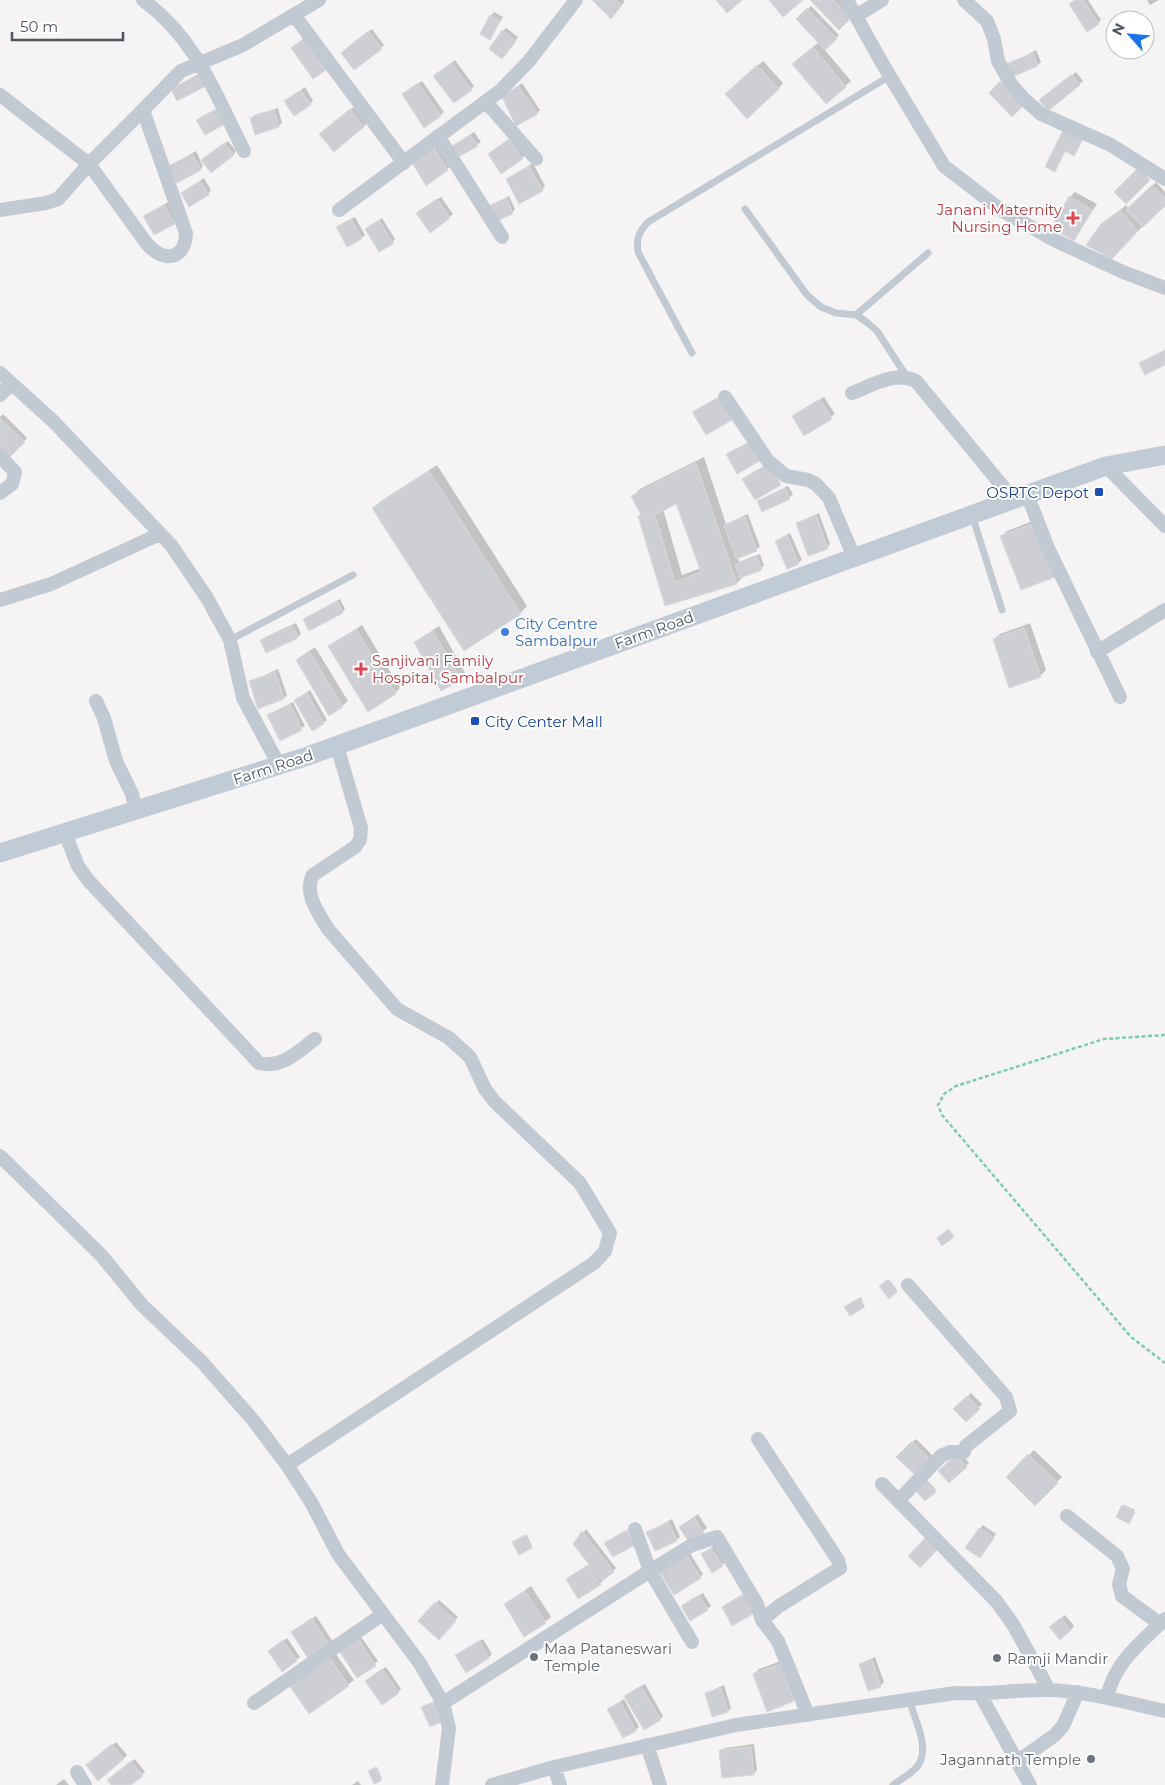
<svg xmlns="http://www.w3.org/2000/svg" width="1165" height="1785" font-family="Montserrat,sans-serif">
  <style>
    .shadow { fill: #0003; fill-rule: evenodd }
    .building { fill: #cdcfd5; stroke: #d7d9de; fill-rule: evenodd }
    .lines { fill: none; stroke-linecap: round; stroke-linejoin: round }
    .path { stroke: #7ad0a6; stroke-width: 2.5; stroke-dasharray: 4 2.5; stroke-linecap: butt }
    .lane { stroke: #c1cad2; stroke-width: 7 }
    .street { stroke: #c1cad2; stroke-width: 14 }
    .secondary { stroke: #c1cbd6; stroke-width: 19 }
    .health-dot { fill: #e0444e; stroke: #fff; stroke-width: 2 }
    .transit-dot { fill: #1a4fb4; stroke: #fff; stroke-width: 2 }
    .shop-dot { fill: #3f7fe0; stroke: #fff; stroke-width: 2 }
    .worship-dot { fill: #6b7280; stroke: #fff; stroke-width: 2 }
    .labels { text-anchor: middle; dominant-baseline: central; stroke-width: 4; stroke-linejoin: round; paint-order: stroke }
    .health-label { font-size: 15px; fill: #be3a42; stroke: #fff; text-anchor: end }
    .transit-label { font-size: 15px; fill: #164399; stroke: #fff; text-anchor: end }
    .shop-label { font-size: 15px; fill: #366cbe; stroke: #fff; text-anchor: start }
    .street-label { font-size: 15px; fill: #4a5661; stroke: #fff }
    .worship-label { font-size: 15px; fill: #5b616d; stroke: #fff; text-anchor: start }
  </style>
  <rect width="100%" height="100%" fill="#f5f3f3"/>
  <!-- shadow -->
  <path class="shadow" d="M594 0H623L625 1 614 14Z
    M812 0H840L853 14 839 28Z
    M1075 0H1088L1101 20 1098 23 1070 4Z
    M1147 0H1159L1150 5Z
    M811 6 839 35 824 49 851 81 826 103 799 59 819 42 798 19Z
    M494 12 503 17 490 38 491 16Z
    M506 28 518 37 506 54 503 31Z
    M372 29 384 45 381 48 345 50Z
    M1036 50 1041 62 1037 65H1008Z
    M455 60 474 86 471 89 438 73Z
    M763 61 783 83 778 89H732Z
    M1076 72 1083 81 1048 109 1044 97Z
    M422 81 444 112 440 115 407 91Z
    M522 83 540 110 537 113 507 94Z
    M305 87 313 101 310 104 286 101Z
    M354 107 367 123 363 127 324 131Z
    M278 108 282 123 279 126 256 133 251 118 255 115Z
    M1065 129 1086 134 1077 151 1074 154 1066 150 1055 170Z
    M474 132 481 142 459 156 453 146Z
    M513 137 525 155 522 158 493 151Z
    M228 141 236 151 233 155 206 157Z
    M437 146 451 166 447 169 417 161Z
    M196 151 203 166 200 169 170 166Z
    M533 163 545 186 542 190 507 179Z
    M204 178 211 190 208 194 182 193Z
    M1156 182 1165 192V204L1117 252 1102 225 1126 205 1129 209Z
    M1075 192 1097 204 1074 240 1070 197Z
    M509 196 515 209 512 213 492 206Z
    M441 197 453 214 449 217 421 210Z
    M168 202 177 219 174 223 145 216Z
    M355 217 365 235 361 238 341 224Z
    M382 218 395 239 392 243 370 226Z
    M824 397 835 414 804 434 797 413Z
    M3 414 27 438 8 458 0 449V417Z
    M704 457 726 524 748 514 760 547 738 557 739 562 760 554 764 566 744 576 737 583 666 605 640 516 642 514 633 496 640 489ZM677 502 701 568 682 575 663 509Z
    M437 465 527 606 520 613 374 508 381 501Z
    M788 486 793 494 789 498 758 501Z
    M819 513 830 544 827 548 797 523Z
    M1040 518 1060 570 1002 536 1007 531Z
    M790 533 802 560 798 563 776 541Z
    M340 599 345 609 342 612 305 619Z
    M296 623 301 634 298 637 266 651 262 641 265 637Z
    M1030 623 1046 670 1040 676 994 639 1000 634Z
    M362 625 400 688 395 693 330 647Z
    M439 626 465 673 460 679 415 642Z
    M315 647 348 701 342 706 297 660Z
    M278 669 287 695 284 698 250 682Z
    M310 690 327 720 323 723 296 700Z
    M293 702 305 726 280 739 269 715Z
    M889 1280 897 1290 889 1297 881 1286Z
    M861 1297 864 1306H847Z
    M971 1393 982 1404 966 1421 955 1409Z
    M916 1439 933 1456 916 1474 898 1457Z
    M1034 1450 1062 1477 1035 1504 1008 1477Z
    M960 1452 969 1463 949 1481Z
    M927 1480 936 1490 925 1500 916 1489Z
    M1124 1505 1135 1510 1130 1521 1123 1506Z
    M698 1514 707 1528 689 1541 680 1527Z
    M672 1519 680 1537 676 1540 648 1532Z
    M983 1525 996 1534 983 1553 980 1529Z
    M586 1529 616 1568 600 1584 567 1579 590 1564 575 1544Z
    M527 1535 532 1546 531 1547 515 1541Z
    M715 1545 725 1562 722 1565 702 1554Z
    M689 1552 703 1574 700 1577 661 1571Z
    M531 1586 551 1617 545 1622 505 1604Z
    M703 1593 711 1606 707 1609 683 1606Z
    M439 1600 458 1617 443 1635 420 1621Z
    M1065 1615 1074 1626 1071 1630 1054 1624Z
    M316 1616 333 1642 329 1645 296 1629Z
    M360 1635 378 1661 358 1676 340 1650Z
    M287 1638 300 1657 296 1660 269 1651Z
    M483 1639 492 1654 488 1658 460 1652Z
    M333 1650 354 1680 348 1685 289 1682Z
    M875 1657 884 1682 880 1686 860 1664Z
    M786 1659 799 1695 793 1700 754 1674 759 1669Z
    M386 1667 401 1689 398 1692 370 1678Z
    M645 1684 663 1716 660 1719 629 1693Z
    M724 1685 731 1708 728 1711 706 1693Z
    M624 1699 639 1727 635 1730 609 1709Z
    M436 1700 441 1721 423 1708Z
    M116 1742 127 1755 124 1758 90 1762Z
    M754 1744 757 1770 754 1774 720 1751 724 1748Z
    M135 1759 145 1772 128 1785H113L112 1777Z
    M377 1767 382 1779 374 1783 371 1770Z
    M64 1779 69 1785H56Z
    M358 1781 361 1785H352Z"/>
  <!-- building -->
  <path class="building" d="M592 0H616L622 5 611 19Z
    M716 0H742L727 13Z
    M769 0H803L783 17Z
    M810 0H834L851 18 839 30Z
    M1075 0H1083L1099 24 1087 32 1069 4Z
    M807 8 837 39 825 50 796 19Z
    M490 15 500 21 490 40 480 34Z
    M502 30 516 41 502 59 489 49Z
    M368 31 382 49 354 70 341 53Z
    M307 36 330 67 313 79 291 48Z
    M813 47 846 87 826 104 792 64Z
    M1033 53 1038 66 1012 77 1006 64Z
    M451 63 472 90 454 103 433 76Z
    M757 65 779 89 747 119 725 94Z
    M199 74 206 86 177 101 171 89Z
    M1072 74 1080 85 1048 111 1039 100Z
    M1000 81 1024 105 1012 117 989 93Z
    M418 83 441 116 424 128 402 94Z
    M518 86 538 114 516 126 502 97Z
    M301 90 311 105 294 116 284 101Z
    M216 109 225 124 205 135 196 120Z
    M350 109 364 127 334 152 319 134Z
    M274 110 279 127 255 135 250 118Z
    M1064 128 1083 138 1074 156 1065 151 1055 172 1045 167Z
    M470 135 478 146 458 157 452 146Z
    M509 139 523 159 501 174 488 154Z
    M224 143 234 155 211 173 201 160Z
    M434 148 448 170 426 186 413 164Z
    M192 154 201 170 177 183 168 166Z
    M529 166 543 191 519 204 506 179Z
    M1138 168 1150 180 1126 204 1114 192Z
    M200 181 209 195 189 207 181 193Z
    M1152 185 1165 198V206L1143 227 1126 210Z
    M1069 196 1092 210 1074 241 1051 228Z
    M506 198 513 214 497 221 490 205Z
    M437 199 450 218 430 233 416 213Z
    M164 205 175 224 154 235 143 216Z
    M1120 210 1138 231 1112 259 1086 245 1101 224Z
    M351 219 362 239 347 247 336 227Z
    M379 220 393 244 379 252 365 229Z
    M1165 350V365L1145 375 1139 363Z
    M719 397 732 420 706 435 692 412Z
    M820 399 832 419 804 436 792 416Z
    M0 418 25 442 8 459 0 451Z
    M753 440 763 459 737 474 726 454Z
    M696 463 737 584 665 606 638 516 641 515 631 496ZM676 504 701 572 675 582 655 515Z
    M769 463 781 485 755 500 742 479Z
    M429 471 521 614 464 651 372 508Z
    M785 488 790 499 762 512 757 501Z
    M816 515 828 549 808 556 796 523Z
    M745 517 757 551 736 559 724 525Z
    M1035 523 1055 577 1021 590 1000 536Z
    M787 535 799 564 787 569 775 541Z
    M757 557 762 570 740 578 735 565Z
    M337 601 343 613 309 631 303 619Z
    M293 626 298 638 266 653 260 640Z
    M1024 628 1041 677 1009 688 993 639Z
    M356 629 396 694 368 712 328 646Z
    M433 631 461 680 441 691 414 642Z
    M309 651 343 707 329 716 296 660Z
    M275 672 284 699 258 709 249 681Z
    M307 693 324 724 312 731 294 700Z
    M290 704 302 730 280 741 267 715Z
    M949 1229 954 1237 942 1246 937 1238Z
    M887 1280 897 1292 889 1299 879 1286Z
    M859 1298 865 1307 850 1316 844 1307Z
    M967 1396 980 1409 966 1422 953 1409Z
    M912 1441 931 1460 916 1476 896 1457Z
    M1028 1454 1058 1483 1035 1506 1006 1477Z
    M956 1455 967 1467 949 1483 938 1471Z
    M925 1480 936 1492 925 1501 914 1489Z
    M1122 1505 1135 1512 1129 1524 1116 1517Z
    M694 1517 704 1533 689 1542 679 1527Z
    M669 1522 677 1541 655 1551 646 1532Z
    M979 1528 994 1538 980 1558 965 1548Z
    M627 1530 635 1545 613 1557 604 1543Z
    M582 1531 614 1572 602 1581 573 1544Z
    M525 1535 532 1548 519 1555 512 1542Z
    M928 1535 940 1547 920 1568 908 1556Z
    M711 1548 723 1566 712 1573 701 1554Z
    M686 1554 701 1578 674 1595 659 1571Z
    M588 1565 601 1585 578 1599 566 1579Z
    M525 1591 546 1623 524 1637 504 1604Z
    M745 1593 756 1612 732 1626 722 1607Z
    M699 1595 708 1610 690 1621 681 1606Z
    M435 1602 456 1621 439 1640 418 1621Z
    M312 1618 330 1646 309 1660 291 1632Z
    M1061 1618 1071 1630 1060 1640 1049 1627Z
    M357 1637 376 1666 357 1678 338 1649Z
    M283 1640 297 1661 282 1672 268 1651Z
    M479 1641 489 1658 466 1673 455 1655Z
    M327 1654 349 1686 309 1714 287 1682Z
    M872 1659 881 1687 868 1691 859 1664Z
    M780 1664 794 1701 767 1712 753 1674Z
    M382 1669 399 1693 382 1705 365 1681Z
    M641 1686 661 1720 644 1730 624 1696Z
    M721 1688 728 1712 712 1717 705 1693Z
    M433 1702 441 1722 430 1727 421 1707Z
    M620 1702 636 1731 623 1738 607 1709Z
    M112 1744 124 1759 98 1781 86 1765Z
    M751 1747 754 1775 722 1778 719 1750Z
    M131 1761 143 1776 131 1785H111L107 1780Z
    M376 1767 381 1781 374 1784 368 1771Z"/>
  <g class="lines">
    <!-- path -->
    <path class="path" d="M1165 1035 1104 1039 956 1086 944 1094 938 1105 942 1115 1131 1337 1165 1363"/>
    <!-- lane -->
    <path class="lane" d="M745 209 807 295 821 307 836 313 856 315 868 323 877 331 907 377
      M856 315 928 253
      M692 353 638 252C636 238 639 232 648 222L890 76
      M972 515 1002 610
      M230 640 353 575
      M893 1785C900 1780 909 1775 916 1768 932 1751 915 1720 909 1700"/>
    <!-- street -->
    <path class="street" d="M143 0C197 40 215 93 244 151
      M847 0 882 63 944 166 1001 210 1054 240 1123 272 1165 288
      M964 0 987 21 994 39 998 61 1011 84 1023 98 1041 114 1111 145 1165 179
      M294 15 404 163
      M856 16 882 0
      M0 95 89 164 147 244C164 263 185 260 186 233L143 110 181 71 243 45 319 0
      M486 102 536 159
      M438 136 502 237
      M0 210 46 203 58 199 89 164 143 110
      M339 210 500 91 529 61 576 0
      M0 373 54 422 171 545 207 598 230 640 243 698 279 765
      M852 393C873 385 894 371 916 381L1013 499
      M0 395 10 385
      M725 397 768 461 786 476 808 480 816 484 829 498 854 557
      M0 456 15 472 12 484 0 493
      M1106 466 1165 526
      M1027 494 1048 548 1120 697
      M0 600 51 584 160 534
      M1097 652 1165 610
      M96 701 104 718 116 761 132 794 136 810
      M65 833 78 866 88 880 259 1063C282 1069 297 1052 315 1039
      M0 1156 101 1255 142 1305 202 1362 253 1420 287 1465 311 1502 338 1554 419 1662 443 1703 449 1728 442 1785
      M758 1439 838 1560 840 1568 779 1606 762 1620 778 1641 808 1715
      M287 1465 594 1263 605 1251 610 1233 580 1183 495 1102 485 1089 470 1057 449 1038 397 1009 328 929C319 914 303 893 313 875L355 847 360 840 361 828 337 746
      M882 1484 997 1602 1014 1626 1049 1690
      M898 1501 941 1456 950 1452H964L966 1446 1010 1411 1006 1397 908 1285
      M1067 1516 1117 1556 1123 1569 1119 1584 1122 1596 1160 1624
      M635 1529 650 1571 692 1545 717 1537 757 1604 762 1620
      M980 1694 1030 1785
      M1107 1698C1114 1663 1140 1643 1165 1619
      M254 1703 383 1614
      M443 1703 650 1571 692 1642
      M647 1745 660 1785
      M1017 1762 1055 1735 1063 1726 1078 1692
      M554 1767 560 1785
      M77 1772 85 1785
      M492 1785 554 1767 736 1725 955 1693C987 1695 1019 1689 1051 1690 1090 1692 1128 1703 1165 1711"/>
    <!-- secondary -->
    <path class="secondary" d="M0 853 308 756 1106 466 1165 455"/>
  </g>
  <!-- markers -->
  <g class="health-dot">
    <path d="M1070.5 210.5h5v5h5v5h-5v5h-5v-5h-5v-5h5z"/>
    <path d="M358.5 661.5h5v5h5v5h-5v5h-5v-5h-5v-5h5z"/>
  </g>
  <g class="transit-dot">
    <rect x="1094" y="487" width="10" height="10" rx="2.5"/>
    <rect x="470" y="716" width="10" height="10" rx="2.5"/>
  </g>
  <circle class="shop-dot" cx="505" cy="632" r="5"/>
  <g class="worship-dot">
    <circle cx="534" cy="1657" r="5"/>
    <circle cx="997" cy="1658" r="5"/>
    <circle cx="1091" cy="1759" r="5"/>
  </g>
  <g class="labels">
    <!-- health labels -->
    <g class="health-label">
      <text x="1062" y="209">Janani Maternity<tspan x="1062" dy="17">Nursing Home</tspan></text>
      <text x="372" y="660" text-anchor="start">Sanjivani Family<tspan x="372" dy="17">Hospital, Sambalpur</tspan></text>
    </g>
    <!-- transit labels -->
    <g class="transit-label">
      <text x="1089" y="492">OSRTC Depot</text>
      <text x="485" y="721" text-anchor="start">City Center Mall</text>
    </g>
    <!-- shop labels -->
    <g class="shop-label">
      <text x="515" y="623">City Centre<tspan x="515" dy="17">Sambalpur</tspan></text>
    </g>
    <!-- street labels -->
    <g class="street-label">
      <text transform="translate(654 630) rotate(-20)">Farm Road</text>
      <text transform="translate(273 767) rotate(-18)">Farm Road</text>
    </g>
    <!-- worship labels -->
    <g class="worship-label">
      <text x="544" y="1648">Maa Pataneswari<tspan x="544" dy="17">Temple</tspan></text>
      <text x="1007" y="1658">Ramji Mandir</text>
      <text x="1081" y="1759" text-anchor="end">Jagannath Temple</text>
    </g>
  </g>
  <!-- north arrow -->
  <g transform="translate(1130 35) rotate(297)"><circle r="24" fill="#ffffff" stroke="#b7bbc0"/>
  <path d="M0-4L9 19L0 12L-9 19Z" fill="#1a73e8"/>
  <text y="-8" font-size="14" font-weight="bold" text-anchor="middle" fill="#4a5661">N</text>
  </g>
  <!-- scale -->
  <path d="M12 32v8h111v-8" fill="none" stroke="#4a5661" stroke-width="2.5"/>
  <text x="20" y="32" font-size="15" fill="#4a5661" stroke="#ffffff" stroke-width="4" paint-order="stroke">50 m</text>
</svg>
